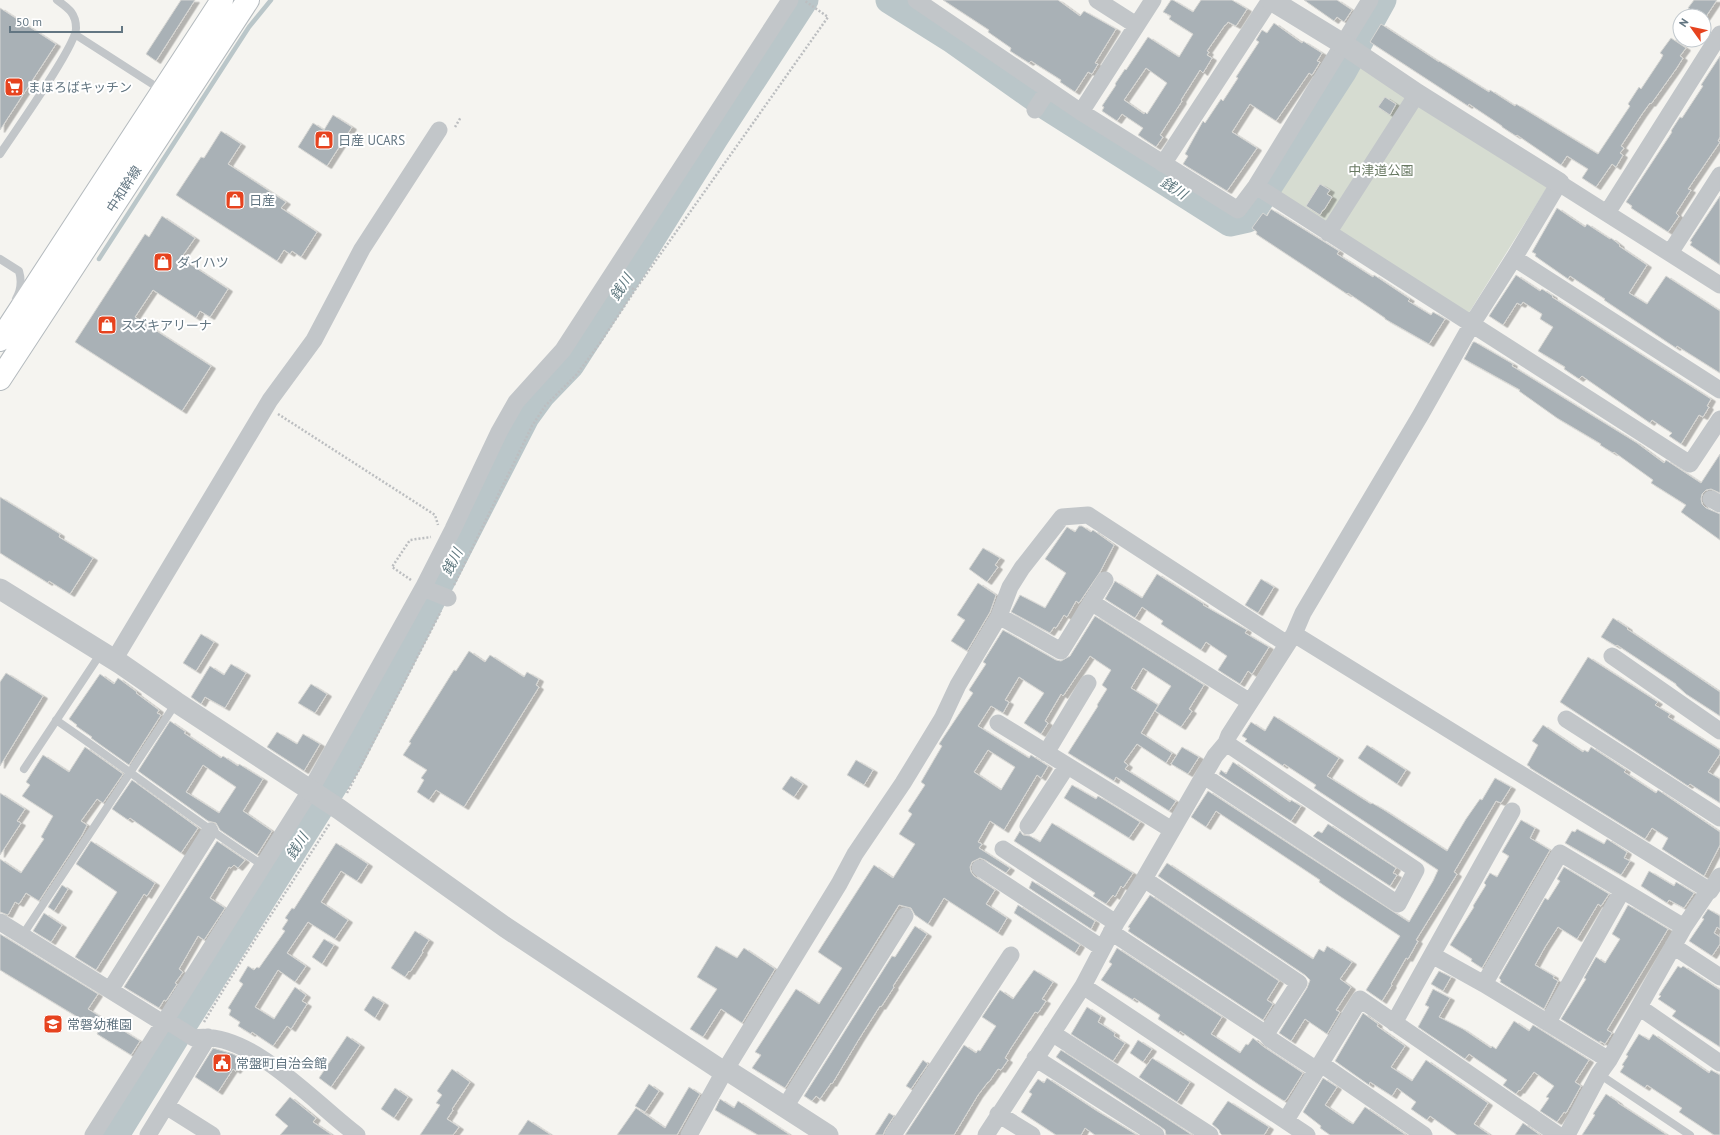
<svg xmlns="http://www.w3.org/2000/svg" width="1720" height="1135" font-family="'PT Sans','Noto Sans JP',sans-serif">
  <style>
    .green { fill: #d6dcd1 }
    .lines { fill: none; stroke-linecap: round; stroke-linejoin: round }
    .stream { stroke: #bac6c9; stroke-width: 4.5 }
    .river { stroke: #bac6c9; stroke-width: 27 }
    .building { fill: #a9b1b6; stroke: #d6d6d3; fill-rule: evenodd; filter: url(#shadow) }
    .secondary-casing { stroke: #b4babe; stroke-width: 24 }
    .path { stroke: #bcbec0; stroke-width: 2.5; stroke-dasharray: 2 2; stroke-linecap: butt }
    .service { stroke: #c2c6c9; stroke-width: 8 }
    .minor { stroke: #c2c6c9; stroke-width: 17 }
    .tertiary { stroke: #c2c6c9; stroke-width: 21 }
    .secondary { stroke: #fff; stroke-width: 22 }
    .labels { text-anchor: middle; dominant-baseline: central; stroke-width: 4; stroke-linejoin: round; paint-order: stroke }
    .poi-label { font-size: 13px; fill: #637682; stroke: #fff; text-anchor: start }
    .park-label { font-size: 13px; fill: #687962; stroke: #fff }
    .street-label { font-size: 13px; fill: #637682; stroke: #fff }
    .water-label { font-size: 14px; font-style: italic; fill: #5f787f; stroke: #fff }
  </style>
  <defs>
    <filter id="shadow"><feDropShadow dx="4.5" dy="2.5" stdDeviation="0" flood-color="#0004"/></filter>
  </defs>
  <rect width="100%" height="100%" fill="#f5f4f0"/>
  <!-- green -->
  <path class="green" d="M1355 61 1548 186 1467 316 1272 193Z"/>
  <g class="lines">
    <!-- stream -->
    <path class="stream" d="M99 259 249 27 271 0"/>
    <!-- river -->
    <path class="river" d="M889 0 951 39 1047 107 1230 223 1248 219 1343 72 1383 0
      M116 1135 183 1026 349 762 526 417 542 395 571 365 645 250 715 138 805 0"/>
  </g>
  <!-- building -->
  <path class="building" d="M181 0H195L156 61 146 54Z
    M943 0H1058L1080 16 1084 11 1116 29 1095 63 1098 64 1092 74 1088 72 1075 92 1060 82 1061 80 1031 61 1029 63 1010 51 1011 48 988 32 989 30Z
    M1171 0H1173L1193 12 1201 0H1232L1247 9 1236 26 1228 22 1226 25H1225L1207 51 1209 52 1207 55 1212 58 1203 73 1200 70 1181 100 1182 101 1160 135 1163 137 1156 147 1138 135 1143 128 1122 114 1117 121 1102 111 1104 107 1102 106 1116 85 1115 84 1125 69 1126 70 1148 37 1179 57 1193 34 1169 19 1171 16 1163 12ZM1146 68 1167 83 1147 114 1145 112 1144 114 1124 100Z
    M1304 0H1337L1352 10 1344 22 1337 17 1334 21Z
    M1694 0H1717L1705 18 1704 16H1701L1688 8Z
    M0 8 56 44 0 130Z
    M1274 23 1302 43 1303 41 1322 53 1317 61 1320 62 1312 75 1309 73 1276 121 1250 104 1232 132 1257 148 1227 191 1183 164 1188 156 1185 154 1203 121 1205 123 1221 99 1223 101 1238 78 1236 77 1259 42 1256 40 1262 30 1267 33Z
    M1381 24 1439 62V61L1489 92 1490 90 1515 106 1516 104 1598 154 1630 106 1628 104 1639 87 1641 89 1661 59 1663 55 1660 53 1671 38 1686 48 1680 56 1683 58 1676 69 1651 104 1650 103 1642 114 1621 146 1624 148 1620 153 1623 155 1616 167 1612 164 1596 187 1582 178 1588 169 1567 156 1561 165 1517 135 1516 136 1502 127V126L1469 104 1468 106 1370 42Z
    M1720 56V137L1718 141 1720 142 1688 189 1691 190 1676 213 1679 216 1668 232 1631 208 1632 206 1626 202 1672 132 1671 131 1680 117 1682 118 1703 86 1701 85Z
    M1385 97 1396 104 1390 115 1378 107Z
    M333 115 352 127 327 166 298 147 313 123 324 130Z
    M221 131 241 144 228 164 286 202 281 208 317 232 301 257 292 251 290 254 284 250 277 261 176 195 201 157 204 158Z
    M1320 184 1330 190 1327 194 1332 197 1324 210H1323L1320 215 1306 206Z
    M1720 196V265L1690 245 1692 242 1690 241Z
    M1557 208 1585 227 1587 224 1610 239 1611 238 1620 245 1619 246 1647 265 1629 293 1647 304 1666 276 1720 311V373L1677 346 1676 348 1604 300 1605 299 1570 276 1568 279 1535 256 1536 254 1532 252Z
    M1271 209 1339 251 1337 254 1373 277 1374 275 1410 299 1408 301 1431 315 1433 312 1445 319 1429 344 1385 319V318L1348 293 1347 294 1256 234 1257 232 1252 228 1263 213 1267 216Z
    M162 216 195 238 181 258 228 289 210 317 200 311 196 318 153 290 135 317 211 366 182 411 75 342 145 234 149 237Z
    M1516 275 1540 291 1542 289 1553 296 1552 297 1617 339 1711 399 1707 406 1709 407 1703 417 1699 415 1681 444 1669 436 1672 433 1652 420 1650 423 1582 376 1579 379 1564 369 1565 367 1538 351 1553 327 1540 319 1542 314 1523 302 1521 305 1517 303 1503 325 1489 316Z
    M1473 342H1475L1513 364 1512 366 1637 443 1664 463 1666 460 1701 483 1720 454V493L1711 489 1706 490 1702 494 1701 499 1702 504 1706 508 1720 514V540L1681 512 1686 505 1651 483 1653 480 1614 452 1613 453 1600 445 1601 444 1557 418 1519 391 1520 390 1464 359Z
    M0 497 60 534 59 537 93 558 70 594 49 581 48 583 0 553Z
    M1079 526H1082L1091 532 1093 530 1114 545 1100 572 1079 603 1076 601 1067 617 1064 615 1056 628 1054 627 1050 633 1011 612 1020 595 1045 608 1066 573 1045 559 1067 527 1075 532Z
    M983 548 1000 558 995 565 998 567 987 582 969 569Z
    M1157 574 1204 604 1203 605 1247 630 1245 633 1269 647 1252 674 1248 671 1240 684 1218 670 1227 656 1206 642 1201 650 1161 624 1163 621 1142 607 1135 618 1105 599 1115 581 1142 598Z
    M1261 579 1274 587 1258 613 1245 605Z
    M978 583 996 595 990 612 967 651 951 641 965 620 957 615Z
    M1095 616 1204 685 1189 709 1192 711 1181 727 1155 711 1171 686 1143 668 1131 688 1158 705 1141 733 1172 753 1166 763 1137 744 1124 762 1128 765 1125 769 1176 801 1169 811 1116 777 1114 781 1068 753 1098 706 1097 705 1107 689 1102 685 1111 670 1090 656 1063 696 1061 694 1045 721 1048 723 1041 734 1024 723 1044 693 1019 677 1005 700 1009 702 1003 713 991 706 978 726 1029 758 1031 755 1048 766 1041 778 1037 775 1004 830 990 821 978 842 982 844 979 848 1010 868 1006 873 985 860 980 858 972 862 970 867 971 872 974 876 995 890 986 904 1007 918 998 933 944 898 928 924 915 915 911 908 899 905 785 1088 752 1068 761 1055 755 1052 796 989 819 1004 842 968 818 952 874 865 893 878 915 844 899 834 912 814 908 811 925 785 921 782 942 746 939 744 973 693 969 690 986 664 983 662 1003 630 1056 660 1061 661 1070 656ZM988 750 1015 767 1001 790 974 772Z
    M1613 618 1628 628 1627 629 1720 692V716L1686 694 1676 685V684L1617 645 1616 646 1601 637Z
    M201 634 214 642 196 671 183 663Z
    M469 651 485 662 490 655 524 677 527 672 539 679 536 685 539 687 464 807 436 790 429 800 417 792 424 780 421 778 427 770 403 755 411 743 409 742 454 670 456 671Z
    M1588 657 1658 702 1655 705 1670 714 1668 717 1720 750V754L1708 772 1720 779V803L1690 784 1688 786 1560 702Z
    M231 664 246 673 225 708 205 697 201 704 191 697 210 666 224 675Z
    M6 673 43 696 0 766V682Z
    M100 674 114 684 118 678 137 692 136 693 159 710 157 713 161 715 129 765 91 738 92 737 76 726 77 725 69 719Z
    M311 684 327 694 315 713 298 703Z
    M1274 716 1339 758 1327 776 1371 804 1372 803 1384 810 1447 851 1466 819 1480 799 1482 800 1495 778 1511 787 1501 803 1496 801 1477 833 1454 872 1457 874 1416 940 1418 941 1408 959 1406 958 1391 984 1392 985 1382 1001 1366 990 1400 936 1338 895 1319 882 1320 880 1216 811 1206 827 1191 817 1208 791 1409 922 1433 881 1438 870 1314 788 1316 785 1284 764 1283 766 1245 741 1247 739 1242 736 1251 722 1265 731Z
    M170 721 186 732 184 733 221 758 223 756 238 766 239 764 263 779 243 811 272 831 257 855 220 830 216 823 208 821 138 771ZM203 765 236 787 219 813 186 792Z
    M1543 725 1583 752 1584 750 1588 752 1591 747 1626 770 1624 772 1656 793 1658 790 1720 832V845L1704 876 1662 849 1668 838 1652 828 1645 839 1530 768V767L1527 765 1538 745 1532 741Z
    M277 732 297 744 303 734 320 744 304 771 267 747Z
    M1367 745 1406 770 1397 784 1358 758Z
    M85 747 123 774 103 803 97 799 81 821 87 825 82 835 39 901 26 893 19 904 15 902 8 915 0 912V859L21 873 44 839 41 837 53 816 22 796 30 785 26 782 43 755 69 772Z
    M1182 747 1199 757 1188 774 1171 764Z
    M856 760 873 770 864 785 847 775Z
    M1233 762 1290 802 1291 800 1301 806 1291 821 1219 774 1221 770 1226 774Z
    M791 776 803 784 794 797 782 789Z
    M132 780 198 828 181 853 130 818 128 820 112 809Z
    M1072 785 1096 799 1098 796 1140 822 1129 838 1064 798Z
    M0 793 25 809 17 821 21 823 0 855Z
    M1521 820 1535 828 1530 838 1550 850 1482 968 1471 961 1472 959 1450 945 1474 907 1473 906 1486 885 1484 883 1490 873 1497 877 1509 856 1502 852Z
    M1052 823 1133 873 1123 888 1121 886 1115 897 1113 895 1106 904 1093 896 1095 893 1014 841 1020 831 1023 835 1030 836 1040 842Z
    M1328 824 1396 868 1393 873 1397 875 1390 886 1313 836 1318 831 1322 833Z
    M1577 829 1604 844 1607 839 1627 852 1624 858 1630 861 1621 875 1565 843 1572 831 1575 832Z
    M91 841 155 883 147 896 144 894 96 970 75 957 117 892 76 864Z
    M217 841 245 860 238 868 234 865 231 868 229 867 210 898 225 908 204 940 198 936 179 969 183 972 175 983 177 984 166 1001 164 1000 159 1008 124 987Z
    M336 843 368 864 357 881 341 871 321 902 348 920 335 939 308 922 287 953 306 966 295 982 278 970 255 1007 274 1019 295 987 306 995 302 1001 307 1004 291 1029 287 1026 273 1046 252 1032 251 1034 238 1026 240 1022 229 1015 231 1010 228 1008 243 984 239 981 248 966 254 970 257 967 259 968 285 931 282 929 288 920 285 918 292 908 294 909Z
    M1167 863 1313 959 1319 949 1324 952 1327 946 1352 962 1340 979 1351 987 1336 1010 1340 1012 1327 1034 1305 1019 1291 1041 1279 1033 1307 988 1310 980 1305 975 1158 876Z
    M1564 867 1609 894 1601 906 1598 904 1577 939 1558 927 1545 947 1535 965 1554 976 1553 978 1558 981 1544 1009 1500 982 1501 980 1499 978 1545 898 1548 900 1560 881 1557 879Z
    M1649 871 1674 886 1676 882 1694 893 1684 908 1669 900 1667 903 1641 886Z
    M1032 881 1095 921 1091 929 1029 888Z
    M62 885 68 889 54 911 48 907Z
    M1150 895 1279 981 1267 1000 1273 1004 1263 1020 1128 931 1130 928 1128 927Z
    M1018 905 1080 945 1075 953 1014 913Z
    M1628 905 1668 929 1607 1030 1612 1033 1605 1044 1600 1041V1043L1561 1019 1586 979 1584 978 1596 957 1605 963 1620 939 1612 934Z
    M1708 909 1720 916V929L1717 927 1714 933 1720 937V944L1712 956 1689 941 1704 919 1702 918Z
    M44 913 62 925 51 942 33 931Z
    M915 926 927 934 893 986 894 987 881 1007 880 1006 859 1039 832 1084 831 1083 820 1099 816 1096 812 1101 804 1096 892 956 895 957Z
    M415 931 429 940 422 951 423 952 410 972 409 971 405 977 391 968Z
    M0 934 98 994 88 1009 140 1041 131 1055 97 1034 99 1030 0 970Z
    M324 939 334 945 322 964 312 957Z
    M716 946 737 958 744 948 775 969 742 1023 721 1009 703 1037 690 1029 717 989 697 977Z
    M1117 948 1222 1017 1211 1034 1240 1053 1246 1044 1248 1045 1253 1038 1264 1047 1303 1073 1286 1100 1284 1101 1258 1084 1180 1031 1179 1033 1158 1019 1160 1015 1134 998 1133 1000 1101 980 1112 964 1109 962Z
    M1678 966 1681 968 1683 966 1720 990V1047L1672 1016 1676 1011 1658 999 1661 996 1659 995Z
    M1034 970 1053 982 1042 999 1046 1001 1038 1013 1035 1012 1011 1048 1005 1058 1008 1060 1001 1070 998 1069 989 1082H988L978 1095 954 1135H905L964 1045 976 1053 978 1050 980 1051 996 1026 982 1017 1000 990 1013 999Z
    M1439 971 1451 977 1443 991 1431 984Z
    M1433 989 1450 998 1439 1017 1463 1029 1491 1048 1492 1046 1496 1049 1514 1021 1529 1031 1533 1025 1589 1060 1575 1082 1581 1086 1566 1113 1564 1112 1557 1122 1540 1111 1549 1098 1546 1097 1554 1086 1534 1072 1520 1091 1519 1090 1516 1094 1503 1085 1507 1080 1469 1054 1465 1059 1418 1027 1429 1007 1425 1005Z
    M373 996 384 1003 375 1018 364 1010Z
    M1087 1007 1101 1016 1098 1022 1115 1033 1114 1036 1125 1043 1113 1061 1071 1034Z
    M1363 1013 1378 1024 1377 1026 1405 1046 1391 1067 1412 1081 1426 1060 1488 1103 1474 1124 1490 1135H1457L1430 1116 1427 1120 1411 1109 1416 1102 1397 1088 1392 1096 1370 1082 1369 1085 1335 1061Z
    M1639 1034 1649 1040 1653 1034 1709 1073 1711 1070 1720 1075V1135H1714L1679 1112 1682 1108 1647 1085 1645 1088 1620 1072 1624 1066 1622 1065 1628 1056 1626 1055Z
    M347 1036 360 1045 331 1087 319 1078Z
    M1138 1040 1152 1049 1143 1062 1130 1053Z
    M213 1048 233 1054 244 1060 236 1071 233 1069 218 1092 195 1077Z
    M1061 1050 1192 1135H1166L1165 1130 1161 1127 1056 1057Z
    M1152 1058 1190 1082 1177 1102 1139 1077Z
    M923 1060 928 1064 911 1089 906 1086Z
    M452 1069 470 1082 452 1109 453 1110 447 1119 459 1127 453 1135H420L440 1105 436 1103 442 1095 437 1091Z
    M1047 1078 1097 1111 1137 1135H1095L1085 1128 1081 1135H1056L1021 1112 1032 1094 1029 1092 1038 1079 1044 1083Z
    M1323 1078 1337 1087 1325 1105 1348 1121 1353 1124 1365 1107 1406 1135H1330L1320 1128 1321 1126 1303 1112Z
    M649 1084 659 1091 645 1112 635 1106Z
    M689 1087 700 1094 677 1135H617L636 1108 665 1128Z
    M395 1088 408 1097 394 1118 381 1109Z
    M1606 1094 1618 1102V1103L1667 1135H1582L1595 1115 1593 1114Z
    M290 1097 316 1118 313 1122 332 1135H280L288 1126 275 1115Z
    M720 1099 734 1108 738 1101 790 1135H758L715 1110Z
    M1228 1101 1269 1127 1264 1135H1222L1220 1133 1219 1130 1212 1124Z
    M889 1113 894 1116 885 1130 883 1135H875Z
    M528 1120 551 1135H518Z
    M1523 1123 1540 1135H1515Z"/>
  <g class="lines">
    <!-- secondary casing -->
    <g class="secondary-casing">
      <path id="secondary" d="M0 340 222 0
        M0 379 248 0"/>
    </g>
    <!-- path -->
    <path class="path" d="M455 127 461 117
      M625 284 635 290
      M278 414 435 515 438 525
      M411 580 392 567 410 540 431 537
      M454 585 532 426 545 406 577 374 600 343 635 290 828 17 805 1
      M347 793 441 611
      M204 1022C244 954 288 890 330 823"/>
    <!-- service -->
    <path class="service" d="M76 35 163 91
      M0 154C13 134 77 45 76 28 76 13 68 8 57 0
      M0 259 19 271C22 281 21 290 16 299
      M56 720C126 768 193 820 264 866
      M24 769 101 653
      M22 936 176 703
      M1599 1074 1690 1135"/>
    <!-- minor -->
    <path class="minor" d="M916 0 1081 112 1238 210 1256 186 1370 0
      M1097 0 1136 25
      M1035 110 1048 90
      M1081 112 1153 0
      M1163 164 1270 0
      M1256 186 1690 464 1720 419
      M1607 213 1720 34
      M1328 233 1417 94
      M1670 253 1720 175
      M1514 258 1720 390
      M1711 499 1720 504
      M423 588 448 598
      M1091 602 1250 702
      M999 616 1061 651 1105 580
      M1294 634 1710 891
      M1612 656 1720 731
      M114 660 270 400 314 340 362 249 439 130
      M1566 719 1720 818
      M998 723 1172 830
      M1046 753 1088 683
      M1204 776 1398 904 1416 870 1226 743
      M1028 826 1067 766
      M1003 849 1116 923
      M980 868 1102 948
      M1144 879 1299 983 1266 1034 1270 1039 1317 1070
      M0 922 163 1023
      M1111 932 1266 1034
      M1673 946 1720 977
      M1432 955 1484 984
      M1083 986 1307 1135
      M110 990 210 831
      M1639 1007 1720 1063
      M166 1020 194 1038C250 1029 315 1104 357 1135
      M1548 1022 1622 891
      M1394 1023 1512 811
      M1052 1033 1210 1135
      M1035 1058 1156 1135
      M1609 1060 1484 984 1560 853 1684 927
      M1321 1064 1424 1135
      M166 1106 212 1135
      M785 1107 905 916
      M998 1114 1032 1135
      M1286 1120 1360 999 1558 1135
      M93 1135 310 791 423 588 453 529 499 432 516 402 563 350 790 0
      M148 1135 208 1037
      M689 1135 724 1072 839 884 855 854 903 783 942 719 958 685 999 616 1010 587 1022 568 1062 517 1088 515 1287 644
      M893 1135 1011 955
      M986 1135 1083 986 1116 923 1144 879 1215 756 1226 743 1229 735 1294 634 1303 613 1420 416 1472 324 1514 258 1559 183 1720 285
      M1567 1135 1599 1074 1609 1060 1684 927 1707 893 1710 891 1720 876"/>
    <!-- tertiary -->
    <path class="tertiary" d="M1271 0 1343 44 1417 94 1559 183
      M0 589 121 664 176 702 339 809 505 927 724 1072H730L828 1135"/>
    <!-- secondary -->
    <use href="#secondary" class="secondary"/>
  </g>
  <!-- icons -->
  <defs>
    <g id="supermarket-square" transform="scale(1)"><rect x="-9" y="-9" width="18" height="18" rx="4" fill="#e6431f" stroke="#fff"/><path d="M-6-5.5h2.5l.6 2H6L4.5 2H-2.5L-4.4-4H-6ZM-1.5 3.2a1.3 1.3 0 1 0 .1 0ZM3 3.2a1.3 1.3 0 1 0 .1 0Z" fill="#fff"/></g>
    <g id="shop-square" transform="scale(1)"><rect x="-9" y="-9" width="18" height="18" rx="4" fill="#e6431f" stroke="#fff"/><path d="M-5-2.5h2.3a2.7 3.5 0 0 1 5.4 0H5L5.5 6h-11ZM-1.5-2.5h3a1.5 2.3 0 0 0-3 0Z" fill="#fff"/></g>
    <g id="school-square" transform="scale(1)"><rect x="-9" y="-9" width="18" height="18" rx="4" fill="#e6431f" stroke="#fff"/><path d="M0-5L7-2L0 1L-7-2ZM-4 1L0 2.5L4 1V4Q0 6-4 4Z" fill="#fff"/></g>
    <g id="civic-square" transform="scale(1)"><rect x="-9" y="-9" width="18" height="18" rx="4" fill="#e6431f" stroke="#fff"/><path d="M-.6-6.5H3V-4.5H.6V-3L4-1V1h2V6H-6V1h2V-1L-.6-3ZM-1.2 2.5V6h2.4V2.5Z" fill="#fff"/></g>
  </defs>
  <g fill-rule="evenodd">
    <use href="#supermarket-square" x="14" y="87"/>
    <use href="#shop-square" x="324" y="140"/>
    <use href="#shop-square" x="235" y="200"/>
    <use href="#shop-square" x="163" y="262"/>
    <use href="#shop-square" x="107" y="325"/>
    <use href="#school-square" x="53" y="1024"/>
    <use href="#civic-square" x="222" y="1063"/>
  </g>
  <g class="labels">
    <!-- poi labels -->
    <g class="poi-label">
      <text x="28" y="87">まほろばキッチン</text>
      <text x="338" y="140">日産 UCARS</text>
      <text x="249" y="200">日産</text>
      <text x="177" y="262">ダイハツ</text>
      <text x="121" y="325">スズキアリーナ</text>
      <text x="67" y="1024">常磐幼稚園</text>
      <text x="236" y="1063">常盤町自治会館</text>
    </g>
    <!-- park labels -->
    <g class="park-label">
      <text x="1381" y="170">中津道公園</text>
    </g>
    <!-- street labels -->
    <g class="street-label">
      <text transform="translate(124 189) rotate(-57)">中和幹線</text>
    </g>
    <!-- water labels -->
    <g class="water-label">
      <text transform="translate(1174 188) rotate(32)">銭川</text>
      <text transform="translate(621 287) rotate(-57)">銭川</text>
      <text transform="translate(452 562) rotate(-63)">銭川</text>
      <text transform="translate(297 846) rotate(-58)">銭川</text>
    </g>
  </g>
  <!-- north arrow -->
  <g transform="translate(1692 28) rotate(303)"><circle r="19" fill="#ffffff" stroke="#c1c8cd"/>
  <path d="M0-3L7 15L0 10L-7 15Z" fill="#e6431f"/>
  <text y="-6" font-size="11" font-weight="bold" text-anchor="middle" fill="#637682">N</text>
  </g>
  <!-- scale -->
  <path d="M10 26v6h112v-6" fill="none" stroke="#637682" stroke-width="2"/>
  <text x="16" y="26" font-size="12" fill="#637682" stroke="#ffffff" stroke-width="3" paint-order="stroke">50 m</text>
</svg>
